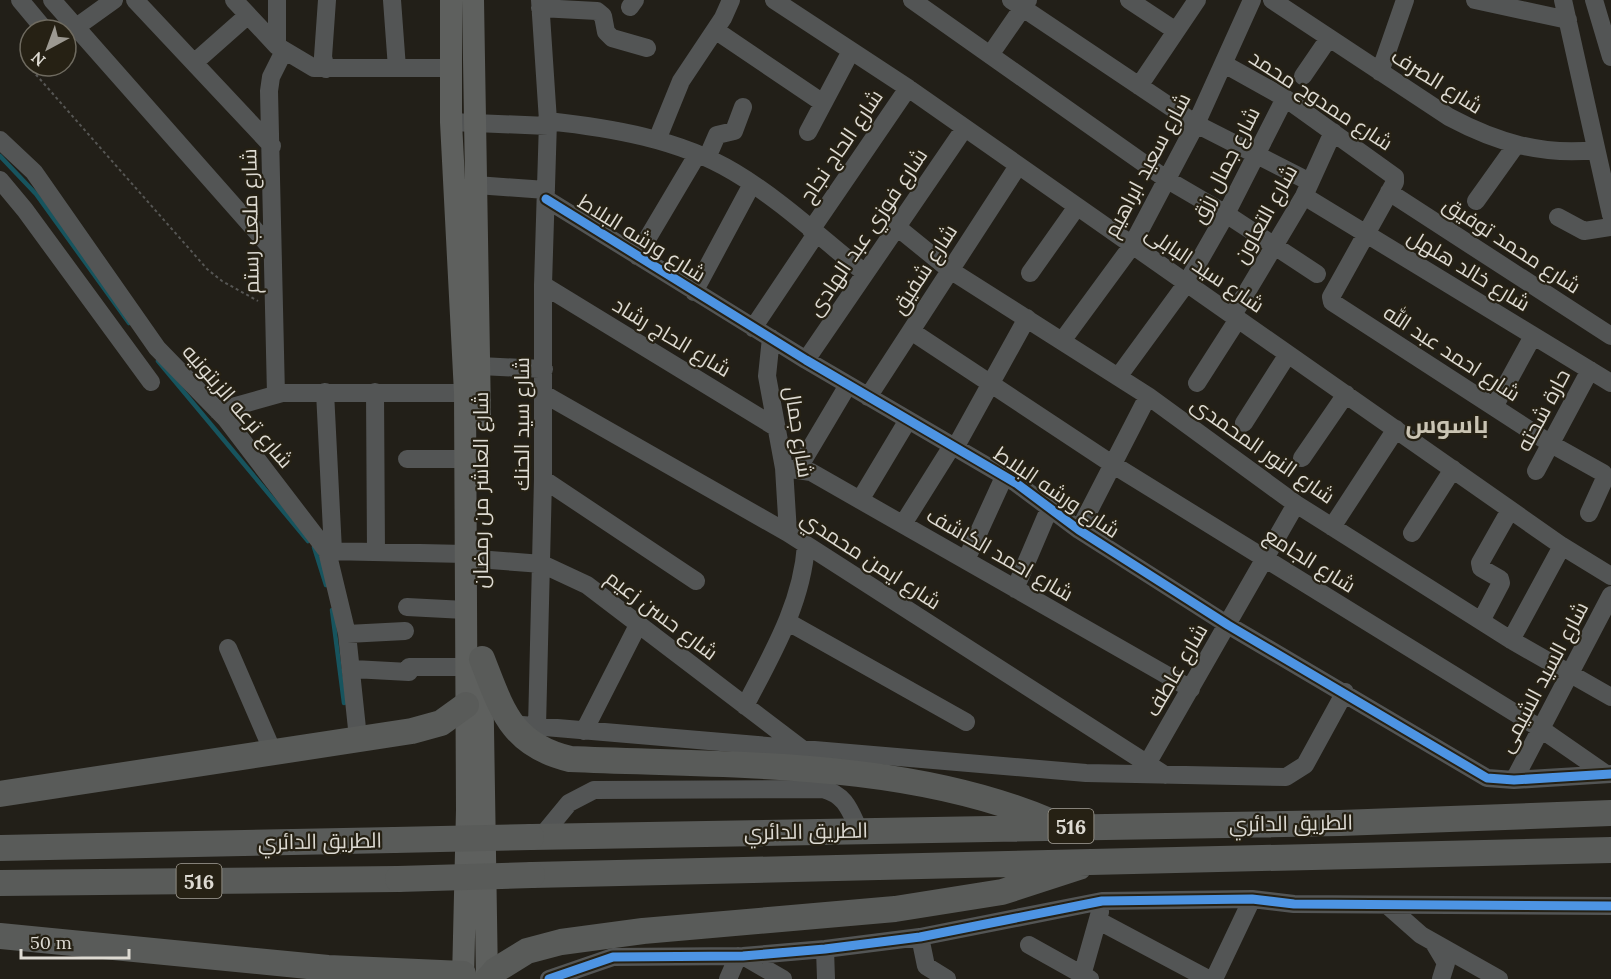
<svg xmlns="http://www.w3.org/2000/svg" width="1611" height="979" font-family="Lora,Cairo,serif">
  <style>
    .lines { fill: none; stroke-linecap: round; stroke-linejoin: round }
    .stream { stroke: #17545e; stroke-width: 4.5 }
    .path { stroke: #565654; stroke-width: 2; stroke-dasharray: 3 3; stroke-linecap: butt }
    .minor { stroke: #535555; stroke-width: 18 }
    .major { stroke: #5e605e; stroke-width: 22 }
    .highway { stroke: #595b59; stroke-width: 26 }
    .highway-bridge { stroke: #595b59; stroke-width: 26 }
    .cycleway-casing { stroke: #262114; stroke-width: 13 }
    .cycleway { stroke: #4d94e3; stroke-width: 9 }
    .labels { text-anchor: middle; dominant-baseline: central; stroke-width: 4.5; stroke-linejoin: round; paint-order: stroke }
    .shield { fill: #262114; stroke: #a6a299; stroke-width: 1.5 }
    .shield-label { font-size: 20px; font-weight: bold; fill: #dddad2 }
    .street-label { font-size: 21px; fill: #dddad2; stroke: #262114 }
    .quarter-label { font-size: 24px; font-weight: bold; fill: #cac4b3; stroke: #262114 }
  </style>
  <rect width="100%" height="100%" fill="#221f18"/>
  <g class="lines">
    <!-- stream -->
    <path class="stream" d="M0 156 36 194 129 323
      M158 361 308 541
      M314 547 326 585
      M332 610 344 703"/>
    <!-- path -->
    <path class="path" d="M24 61 207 269 222 281 258 301"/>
    <!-- minor -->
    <path class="minor" d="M20 0 45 30
      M52 0 271 248
      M135 0 272 146
      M234 0 277 46 314 68H451
      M277 0V46
      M392 0 397 68
      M774 0 908 88 1562 546 1611 576
      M912 0 1166 179 1226 214 1317 274
      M1011 0 1196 124 1310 182
      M1129 0 1176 31
      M1272 0 1449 117C1496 142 1542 156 1596 150
      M1475 0 1568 20
      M1563 0 1611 215
      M1594 0 1611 57
      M630 7 635 0
      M540 8 597 11 603 16 606 32 612 38 647 48
      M715 30 823 103
      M68 33 114 0
      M990 55 1028 0
      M195 62 247 16
      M1224 64 1285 98 1395 177V182L1331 297 1332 302 1551 444 1603 473 1605 478 1589 513
      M326 69 323 57 327 0
      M1380 72 1405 0
      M1303 76 1329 38
      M1139 86 1197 0
      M548 121C611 128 679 139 734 172 781 200 823 240 865 273
      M451 122 548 126
      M808 132 851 51
      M0 140 34 172 157 348 226 419 327 551 347 634 358 738
      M657 140 681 81 723 18 731 0
      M707 158 717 135 734 131 743 107
      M0 180 25 210 151 382
      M476 185 546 190
      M1389 192 1611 336
      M1304 196 1611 383
      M546 199 806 360 1016 483 1079 530 1228 625 1487 778 1514 780 1611 774
      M1476 201 1516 145
      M1558 217 1584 231 1611 227
      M897 227 950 270 1148 396 1296 504 1511 640 1611 697
      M811 230 908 88
      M637 256 697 155
      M1030 273 1076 208
      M543 285 777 428
      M694 292 752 184
      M1233 315 1304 196 1333 132
      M753 328 816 234
      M911 331 1112 464 1541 729 1606 774
      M771 338 767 376 784 468 788 533
      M1062 341 1131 247 1196 124 1252 0
      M806 360 964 129
      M480 366 544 369
      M1118 377 1186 284 1226 214 1285 98
      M1197 383 1238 319
      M325 392 333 551
      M375 392 376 552
      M544 394 788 533 1165 775
      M276 395 269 91 271 77 284 51
      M868 397 1018 166
      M1494 407 1533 336
      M218 411 282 393H465
      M1244 423 1288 354
      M955 448 1027 318
      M1302 458 1346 394
      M407 459H465
      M784 468 811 472 1191 689
      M798 469 848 385
      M1536 471 1590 370
      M543 479 696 581
      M860 500 908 420
      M903 524 952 446
      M1332 527 1396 429
      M1079 530 1148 396
      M1412 533 1453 469
      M327 551 466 554
      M477 559 542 564 587 585 802 749
      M966 560 1004 477
      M1015 589 1050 507
      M407 607 465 610
      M1481 621 1501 583 1500 579 1481 568 1480 563 1510 510
      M788 622 966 722
      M347 634 405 631
      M1511 640 1562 546
      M228 648 273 752
      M353 669 409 672V667H466
      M745 706C772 654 802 604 806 545
      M510 724 1086 773 1286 777 1305 765 1345 692
      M537 727 543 479V285L548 121 540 0
      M584 731 638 625
      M1147 764 1296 504
      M1514 780 1611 595
      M541 837 569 803 594 790 823 789C846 795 850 811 859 830
      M1387 905 1421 935 1499 979
      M1099 921 1208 979
      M920 937 926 966 947 979
      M1434 943 1446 963 1441 979
      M1029 945 1090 979
      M825 949 826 979
      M743 956 783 979
      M549 979 613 957 743 956 825 949 920 937 1102 901 1252 899 1294 904 1611 906
      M728 979 738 956
      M1081 979 1100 912
      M1214 979 1252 899"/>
    <!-- major -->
    <path class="major" d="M451 0V122L465 393 467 810 463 979
      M473 0 480 417
      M482 666 487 979"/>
    <!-- highway -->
    <path class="highway" d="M482 659C502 710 511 745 570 759 729 766 906 759 1054 823
      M0 794 412 731 441 723 466 705
      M531 837 1340 823 1611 813
      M0 848 394 840
      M532 875 1611 850
      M0 883 398 879
      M0 936 328 968 463 974
      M488 979 496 970 527 951 561 942 643 931 895 909 1002 892 1079 867"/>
    <!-- highway-bridge -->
    <path class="highway-bridge" d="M394 840 531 837
      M398 879 532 875"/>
    <!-- cycleway casing -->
    <g class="cycleway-casing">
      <path id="cycleway" d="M546 199 806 360 1016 483 1079 530 1228 625 1487 778 1514 780 1611 774
        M549 979 613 957 743 956 825 949 920 937 1102 901 1252 899 1294 904 1611 906"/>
    </g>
    <!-- cycleway -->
    <use href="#cycleway" class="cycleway"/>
  </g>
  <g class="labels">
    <!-- shield labels -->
    <g class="shield">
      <rect x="1048.5" y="809" width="45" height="34" rx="4.5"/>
      <rect x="176.5" y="864" width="45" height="34" rx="4.5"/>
    </g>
    <g class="shield-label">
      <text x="1071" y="826">516</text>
      <text x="199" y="881">516</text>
    </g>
    <!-- street labels -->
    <g class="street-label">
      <text transform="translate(1437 81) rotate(32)">شارع الصرف</text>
      <text transform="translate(1321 100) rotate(33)">شارع ممدوح محمد</text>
      <text transform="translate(841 146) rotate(-56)">شارع الحاج نجاح</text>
      <text transform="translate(1147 165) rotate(-62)">شارع سعيد ابراهيم</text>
      <text transform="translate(1225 165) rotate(-63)">شارع جمال رزق</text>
      <text transform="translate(1265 214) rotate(-61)">شارع التعاون</text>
      <text transform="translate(250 221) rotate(-91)">شارع ملعب رستم</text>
      <text transform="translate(867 232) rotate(-56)">شارع فوزي عبد الهادى</text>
      <text transform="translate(642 238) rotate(32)">شارع ورشه البلاط</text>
      <text transform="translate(1512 245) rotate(33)">شارع محمد توفيق</text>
      <text transform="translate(924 269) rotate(-57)">شارع شفيق</text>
      <text transform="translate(1205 269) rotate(34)">شارع سيد البابلى</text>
      <text transform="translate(1469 270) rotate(31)">شارع خالد هلهل</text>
      <text transform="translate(672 337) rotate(31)">شارع الحاج رشاد</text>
      <text transform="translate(1452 353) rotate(33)">شارع احمد عبد الله</text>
      <text transform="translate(238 406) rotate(49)">شارع ترعه الزيتونيه</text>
      <text transform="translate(1543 410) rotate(-62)">حارة شحته</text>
      <text transform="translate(521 424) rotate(-90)">شارع سيد الحنك</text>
      <text transform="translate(799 432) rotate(81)">شارع جمال</text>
      <text transform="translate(1263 450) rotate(35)">شارع النور المحمدى</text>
      <text transform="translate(480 490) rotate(-90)">شارع العاشر من رمضان</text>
      <text transform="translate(1057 492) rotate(34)">شارع ورشه البلاط</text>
      <text transform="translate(1000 554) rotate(30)">شارع احمد الكاشف</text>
      <text transform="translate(871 560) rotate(33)">شارع ايمن محمدي</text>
      <text transform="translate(1310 560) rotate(32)">شارع الجامع</text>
      <text transform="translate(662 615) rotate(37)">شارع حسن زعيم</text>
      <text transform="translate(1176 670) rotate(-60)">شارع عاطف</text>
      <text transform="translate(1543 677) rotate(-62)">شارع السيد الشيمى</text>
      <text transform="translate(1291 823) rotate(-1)">الطريق الدائري</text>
      <text transform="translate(806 831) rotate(-1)">الطريق الدائري</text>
      <text transform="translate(320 841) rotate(-1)">الطريق الدائري</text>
    </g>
    <!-- quarter labels -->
    <g class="quarter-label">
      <text x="1447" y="424">باسوس</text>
    </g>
  </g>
  <!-- north arrow -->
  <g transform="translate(48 48) rotate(221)"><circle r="28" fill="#262114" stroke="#6f6b60" stroke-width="1.5"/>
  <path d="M0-4.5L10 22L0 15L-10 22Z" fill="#9c9991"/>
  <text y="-9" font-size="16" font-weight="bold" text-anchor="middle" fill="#dddad2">N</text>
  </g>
  <!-- scale -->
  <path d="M21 949v9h108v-9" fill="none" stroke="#dddad2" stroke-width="3"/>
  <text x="30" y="949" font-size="18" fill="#dddad2" stroke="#262114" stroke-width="4.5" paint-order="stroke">50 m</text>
</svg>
